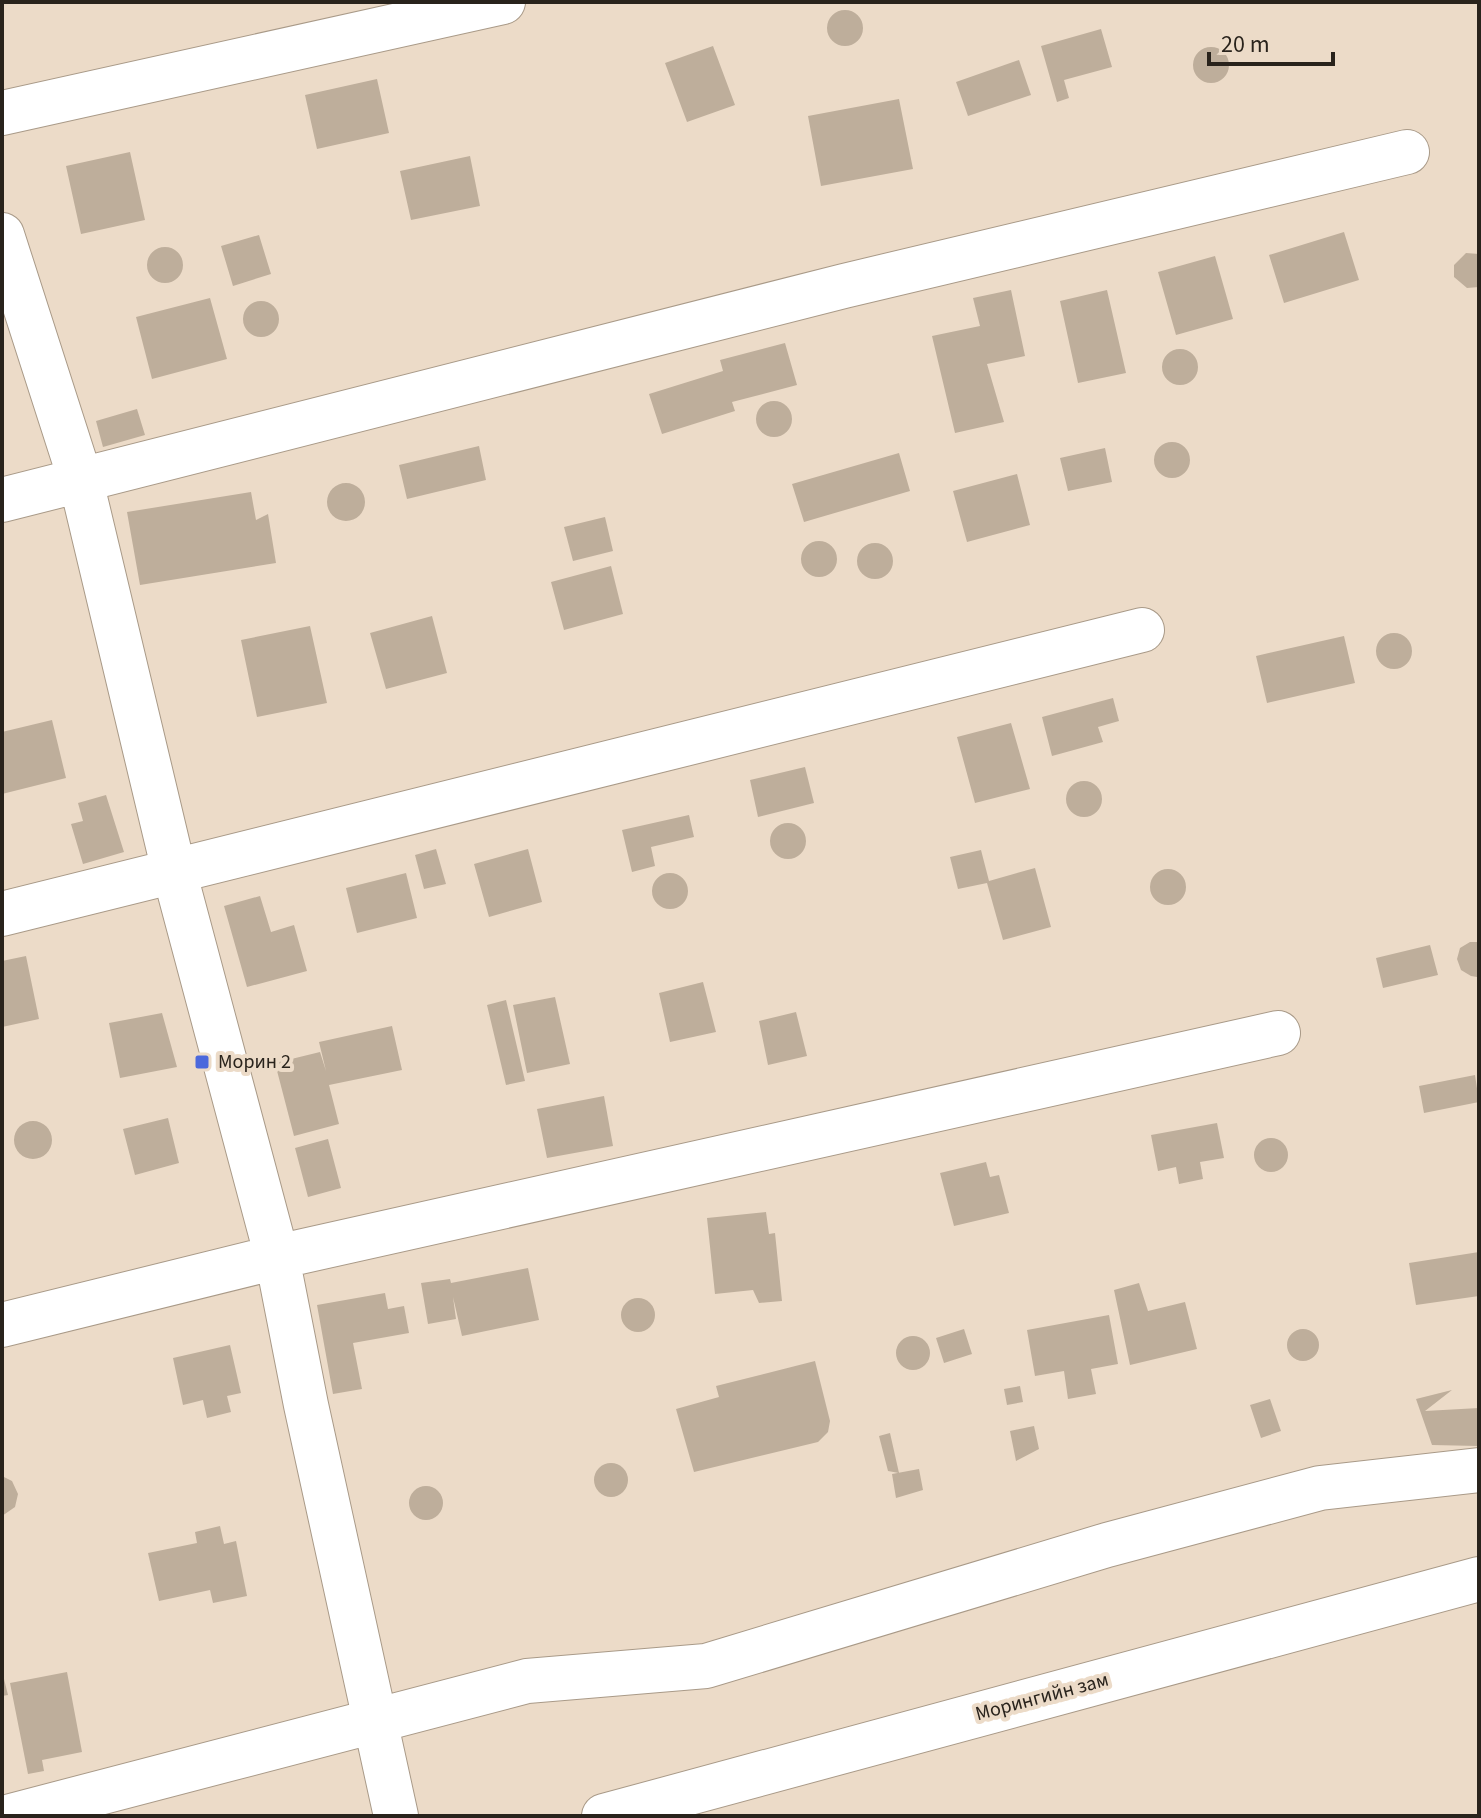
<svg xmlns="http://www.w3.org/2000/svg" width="1481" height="1818" font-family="'Source Sans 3',sans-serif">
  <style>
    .building { fill: #beae9b }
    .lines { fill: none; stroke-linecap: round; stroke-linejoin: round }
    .street-casing { stroke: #a99a88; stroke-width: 46 }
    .secondary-casing { stroke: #a99a88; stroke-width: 46 }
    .street { stroke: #fff; stroke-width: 44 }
    .secondary { stroke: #fff; stroke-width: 44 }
    .poi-dot { fill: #4b68dc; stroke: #ecdbc8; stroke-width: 3 }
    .labels { text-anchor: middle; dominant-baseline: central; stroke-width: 8; stroke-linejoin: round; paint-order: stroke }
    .poi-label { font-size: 20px; fill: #29231c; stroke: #ecdbc8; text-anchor: start }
    .street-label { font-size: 20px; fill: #29231c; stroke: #ecdbc8 }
  </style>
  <rect width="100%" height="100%" fill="#ecdbc8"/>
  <!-- building -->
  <path class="building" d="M827 28a18 18 0 1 1 36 0a18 18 0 1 1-36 0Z
    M1101 29 1112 67 1064 80 1069 98 1057 102 1041 46Z
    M713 46 735 105 687 122 665 63Z
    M1193 65a18 18 0 1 1 36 0a18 18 0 1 1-36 0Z
    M1019 60 1031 95 968 116 956 82Z
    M377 79 389 133 317 149 305 95Z
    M899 99 913 169 821 186 808 116Z
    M130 152 145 220 81 234 66 166Z
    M470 156 480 206 411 220 400 171Z
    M1344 232 1359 280 1284 303 1269 255Z
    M259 235 271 274 233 286 221 246Z
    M147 265a18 18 0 1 1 36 0a18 18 0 1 1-36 0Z
    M1466 253 1479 254V287L1467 288 1454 277V265Z
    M1215 256 1233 319 1176 335 1158 272Z
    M1011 290 1025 356 987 364 1004 422 955 433 932 336 980 326 973 298Z
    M1107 290 1126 373 1078 383 1060 301Z
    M210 298 227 359 152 379 136 317Z
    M243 319a18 18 0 1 1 36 0a18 18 0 1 1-36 0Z
    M785 343 797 385 732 402 735 411 662 434 649 394 723 371 720 360Z
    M1162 367a18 18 0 1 1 36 0a18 18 0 1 1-36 0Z
    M756 419a18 18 0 1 1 36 0a18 18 0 1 1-36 0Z
    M137 409 145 435 103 447 96 421Z
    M1154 460a18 18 0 1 1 36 0a18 18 0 1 1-36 0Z
    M479 446 486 480 407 499 399 465Z
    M1105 448 1112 482 1068 491 1060 458Z
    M899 453 910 491 804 522 792 484Z
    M1017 474 1030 525 967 542 953 491Z
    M327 502a19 19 0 1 1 38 0a19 19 0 1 1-38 0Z
    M251 492 256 520 268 514 276 563 140 585 127 512Z
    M605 517 613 551 573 561 564 527Z
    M801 559a18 18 0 1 1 36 0a18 18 0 1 1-36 0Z
    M857 561a18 18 0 1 1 36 0a18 18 0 1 1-36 0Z
    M611 566 623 614 564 630 551 582Z
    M432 616 447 673 386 689 370 633Z
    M310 626 327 703 257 717 241 640Z
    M1376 651a18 18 0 1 1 36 0a18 18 0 1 1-36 0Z
    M1344 636 1355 683 1267 703 1256 656Z
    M1113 698 1119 721 1098 727 1103 742 1052 756 1042 717Z
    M52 720 66 778 2 794V732Z
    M1011 723 1030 789 975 803 957 737Z
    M805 767 814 803 758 817 750 780Z
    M1066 799a18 18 0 1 1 36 0a18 18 0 1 1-36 0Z
    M106 795 124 852 83 864 71 824 83 821 78 803Z
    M689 815 694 837 651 847 655 866 632 872 622 830Z
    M770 841a18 18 0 1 1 36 0a18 18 0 1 1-36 0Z
    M436 849 446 884 424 889 415 855Z
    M528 849 542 902 489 917 474 864Z
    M981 850 989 881 1035 868 1051 927 1003 940 987 883 958 889 950 857Z
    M1150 887a18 18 0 1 1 36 0a18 18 0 1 1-36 0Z
    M406 873 417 918 357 933 346 888Z
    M652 891a18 18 0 1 1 36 0a18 18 0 1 1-36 0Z
    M260 896 271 932 294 925 307 971 247 987 224 906Z
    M1470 942H1479V976L1477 977 1471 976 1461 970 1457 959 1460 948Z
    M1430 945 1438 975 1383 988 1376 958Z
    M26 956 39 1019 2 1027V961Z
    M703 982 716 1032 670 1042 659 993Z
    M555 997 570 1064 527 1073 513 1005Z
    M506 1000 525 1081 506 1085 487 1005Z
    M796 1012 807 1056 768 1065 759 1021Z
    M162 1013 177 1067 120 1078 109 1023Z
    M392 1026 402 1070 329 1085 339 1124 294 1136 275 1063 320 1052 326 1071 319 1042Z
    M1475 1075 1479 1102 1424 1113 1419 1086Z
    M604 1096 613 1146 547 1158 537 1109Z
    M168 1118 179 1163 135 1175 123 1129Z
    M14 1140a19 19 0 1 1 38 0a19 19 0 1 1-38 0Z
    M1217 1123 1224 1158 1200 1162 1203 1179 1179 1184 1176 1167 1158 1171 1151 1135Z
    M1254 1155a17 17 0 1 1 34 0a17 17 0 1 1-34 0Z
    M328 1139 341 1188 308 1197 295 1148Z
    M986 1162 990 1177 999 1175 1009 1213 954 1226 940 1173Z
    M766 1212 769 1234 775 1233 782 1301 759 1303 753 1290 715 1294 707 1218Z
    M1479 1252V1296L1416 1305 1409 1263Z
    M528 1268 539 1320 462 1336 453 1297 456 1319 428 1324 421 1283 450 1279 451 1283Z
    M1139 1283 1148 1311 1185 1302 1197 1349 1130 1365 1114 1290Z
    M385 1293 388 1309 404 1306 409 1333 353 1343 362 1389 333 1394 317 1305Z
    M621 1315a17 17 0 1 1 34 0a17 17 0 1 1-34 0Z
    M1109 1315 1118 1364 1091 1369 1096 1394 1068 1399 1064 1371 1035 1376 1027 1330Z
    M964 1329 972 1354 944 1363 936 1338Z
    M1287 1345a16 16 0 1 1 32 0a16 16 0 1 1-32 0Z
    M896 1353a17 17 0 1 1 34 0a17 17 0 1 1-34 0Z
    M230 1345 241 1393 227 1396 231 1412 207 1418 203 1400 183 1405 173 1358Z
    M815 1361 830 1421 828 1432 818 1442 694 1472 676 1409 719 1397 716 1386Z
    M1020 1386 1023 1402 1007 1405 1004 1389Z
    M1452 1390 1425 1411 1479 1408 1478 1446 1432 1445 1416 1399Z
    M1270 1399 1281 1431 1261 1438 1250 1405Z
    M1034 1426 1039 1449 1016 1461 1010 1431Z
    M890 1433 899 1473 888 1471 879 1436Z
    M594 1480a17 17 0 1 1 34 0a17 17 0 1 1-34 0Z
    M919 1469 923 1490 896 1498 892 1474Z
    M2 1476 12 1481 18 1494 15 1507 2 1516Z
    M409 1503a17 17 0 1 1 34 0a17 17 0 1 1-34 0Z
    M220 1526 224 1544 236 1541 247 1596 213 1603 210 1590 159 1601 148 1553 197 1543 195 1532Z
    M2 1671 8 1695 2 1696Z
    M67 1672 82 1752 42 1760 44 1771 28 1774 10 1683Z"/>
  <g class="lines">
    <!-- street casing -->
    <g class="street-casing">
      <path id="street" d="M2 113 503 2
        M2 235 81 481 174 871 277 1257 306 1405 396 1816
        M2 500 844 286 1407 152
        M2 914 1142 630
        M2 1325 277 1257 1278 1033
        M11 1816 527 1681 706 1666 1107 1545 1320 1488 1479 1470"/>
    </g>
    <!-- secondary casing -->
    <g class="secondary-casing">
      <path id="secondary" d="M604 1816 1479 1579"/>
    </g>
    <!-- street -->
    <use href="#street" class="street"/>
    <!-- secondary -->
    <use href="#secondary" class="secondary"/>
  </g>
  <!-- markers -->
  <rect class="poi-dot" x="194" y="1054" width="16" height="16" rx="4"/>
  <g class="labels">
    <!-- poi labels -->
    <g class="poi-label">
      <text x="218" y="1062">Морин 2</text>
    </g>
    <!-- street labels -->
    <g class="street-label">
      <text transform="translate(1042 1697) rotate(-15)">Морингийн зам</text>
    </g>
  </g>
  <!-- border -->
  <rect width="1481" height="1818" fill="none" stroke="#29231c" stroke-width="8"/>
  <!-- scale -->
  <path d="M1209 52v12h124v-12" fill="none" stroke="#29231c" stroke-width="4"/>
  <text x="1221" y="52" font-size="24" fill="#29231c" stroke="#ecdbc8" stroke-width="6" paint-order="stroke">20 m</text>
</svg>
